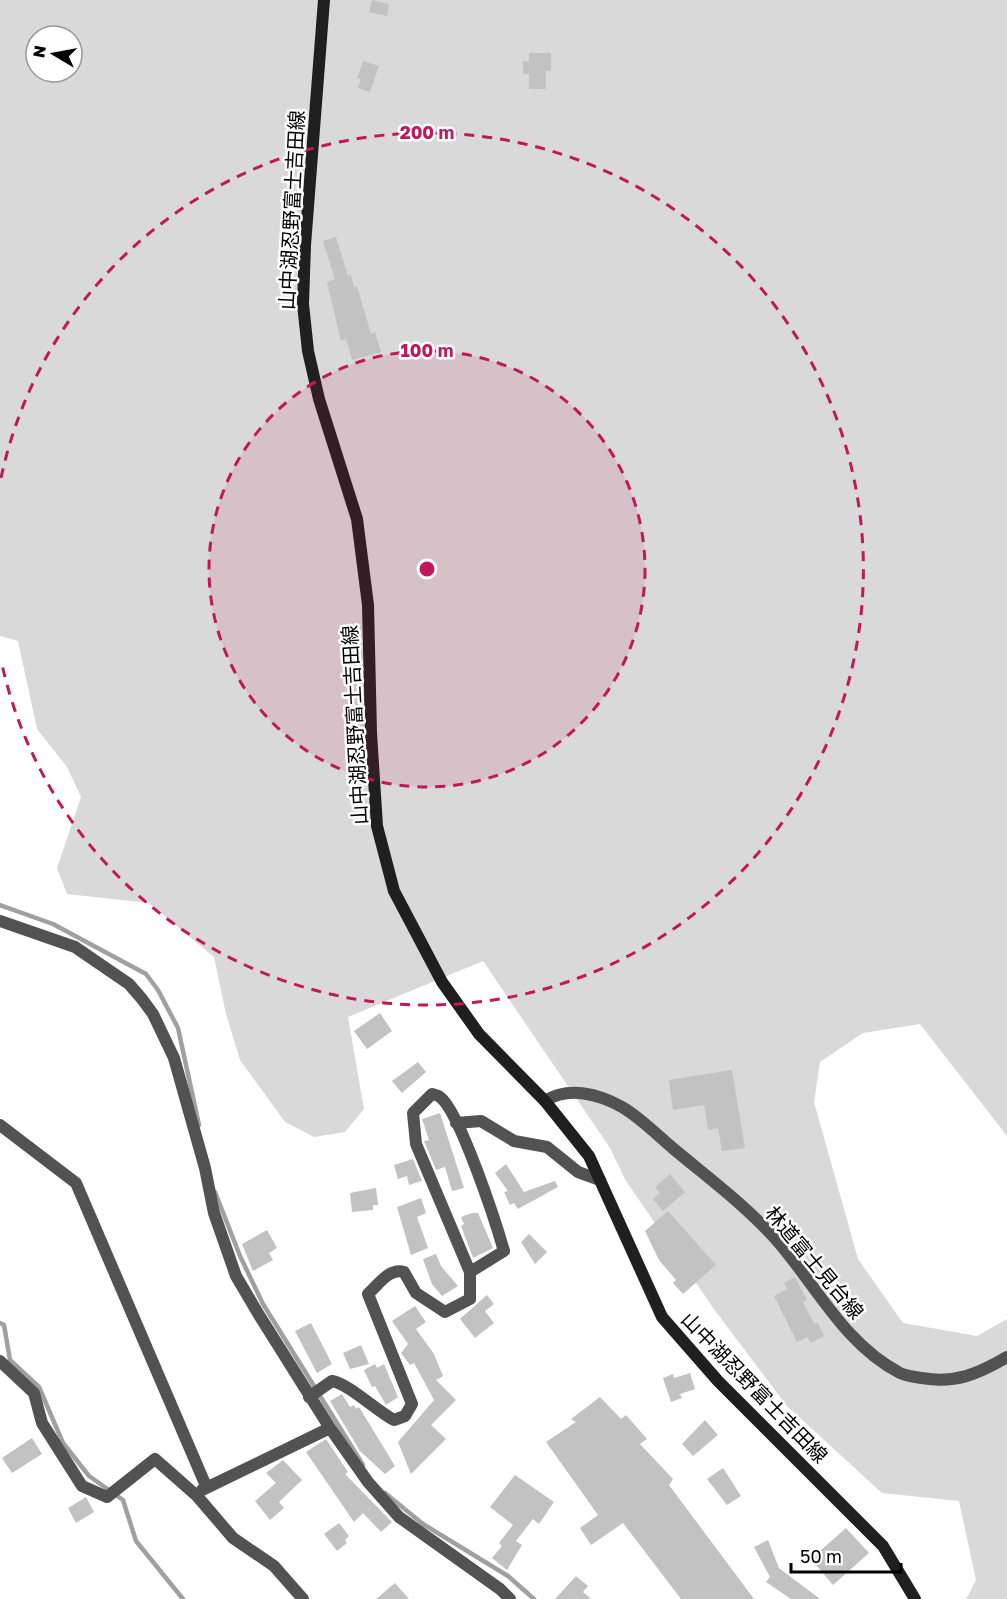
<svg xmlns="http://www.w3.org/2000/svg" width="1007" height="1599" font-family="'Golos Text','Noto Sans JP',sans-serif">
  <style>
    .green { fill: #d9d9d9; fill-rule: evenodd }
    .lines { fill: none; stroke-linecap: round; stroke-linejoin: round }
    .stream { stroke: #a0a0a0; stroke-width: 4.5 }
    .building { fill: #c2c2c2 }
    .street { stroke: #525252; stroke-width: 12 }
    .secondary { stroke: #1f1f1f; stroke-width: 12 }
    .ring { fill: none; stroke: #c2185b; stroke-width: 3; stroke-dasharray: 10 8 }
    .labels { text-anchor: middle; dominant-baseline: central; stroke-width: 5; stroke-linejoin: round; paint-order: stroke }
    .street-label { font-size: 20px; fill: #000; stroke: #fff }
    .centre { fill: #c2185b; stroke: #fff; stroke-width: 3 }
    .ring-label { font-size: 18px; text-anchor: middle; font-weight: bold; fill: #c2185b; stroke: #fff; stroke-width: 5; stroke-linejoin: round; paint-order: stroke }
  </style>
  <rect width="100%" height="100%" fill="#fff"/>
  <!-- green -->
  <path class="green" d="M0 0H1007V1136L920 1024 863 1033 820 1062 814 1102 858 1259 903 1323 977 1336 1007 1319V1599H966L976 1580 959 1501 882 1493 787 1406 716 1312 626 1181 610 1148 483 961 348 1017 364 1109 345 1132 314 1137 285 1122 240 1060 226 1014 214 957 149 903 67 894 57 868 81 797 67 767 37 729 18 641 0 636ZM36 36H72V72H36Z"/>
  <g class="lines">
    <!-- stream -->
    <path class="stream" d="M0 905 53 924 146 974 158 990 178 1028 199 1125
      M215 1192 240 1256 263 1304 363 1465
      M0 1323 4 1325 10 1360 39 1387 63 1443 89 1476 123 1500 136 1541 183 1599
      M385 1493 423 1524 508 1576 534 1599"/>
  </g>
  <!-- building -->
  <path class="building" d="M372 0 389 4 387 16 369 12Z
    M529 53H551V71H546V89H529V74H523V61H529Z
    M363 61 379 66 370 92 358 88 361 79 357 78Z
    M336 237 348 276 351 275 354 287 357 286 371 334 375 332 381 352 352 360 346 339 341 341 327 282 335 279 323 241Z
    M380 1013 392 1031 367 1049 354 1031Z
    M418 1062 426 1072 402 1093 392 1081Z
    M732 1070 745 1148 722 1151 718 1128 708 1130 704 1105 673 1110 669 1080Z
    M440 1113 464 1188 452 1191 445 1167 436 1170 424 1141 429 1140 422 1119Z
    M413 1159 422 1181 409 1185 407 1176 398 1179 394 1165Z
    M506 1164 524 1192 555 1181 558 1187 518 1209 514 1203 510 1205 504 1192 508 1191 495 1173Z
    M670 1174 685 1192 663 1211 653 1199 660 1193 655 1187Z
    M376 1188 378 1205H373V1210L352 1212 350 1193Z
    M421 1198 426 1213 417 1217 428 1248 411 1255 397 1207Z
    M668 1211 716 1265 683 1294 673 1283 676 1280 659 1260 645 1231Z
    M472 1213H478L493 1248 473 1258 461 1226 464 1224 461 1217Z
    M267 1230 277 1248 269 1253 273 1260 253 1271 242 1244Z
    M529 1234 547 1252 535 1264 521 1242Z
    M436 1254 441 1266 458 1286 442 1296 432 1284 423 1259Z
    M795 1277 807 1300 803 1302 814 1324 818 1323 824 1336 811 1343 808 1337 797 1342 774 1296 787 1289 784 1283Z
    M487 1295 494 1304 485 1311 494 1323 475 1338 460 1319Z
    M415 1306 426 1322 416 1329 434 1354 443 1376 436 1380 456 1400 431 1425 446 1439 411 1474 398 1442 434 1400 414 1363 410 1365 401 1353 408 1344 392 1321Z
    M311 1323 332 1364 317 1373 295 1331Z
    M361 1345 369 1364 350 1369 343 1353Z
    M375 1364 377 1368 384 1364 398 1397 386 1405 375 1386 372 1387 364 1370Z
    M690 1373 695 1389 680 1394 682 1398 671 1402 663 1378 673 1374 674 1378Z
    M342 1394 350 1407 354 1405 356 1409 359 1407 395 1466 385 1474 360 1451 330 1401Z
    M600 1397 621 1419 626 1415 647 1439 640 1444 673 1479 669 1485 754 1599H681L623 1523 591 1545 580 1528 598 1515 546 1442 576 1422 571 1419Z
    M705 1420 718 1435 693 1456 682 1444Z
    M32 1438 42 1454 12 1473 2 1458Z
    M326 1439 348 1472 345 1474 392 1522 381 1532 363 1513 354 1522 306 1452Z
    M283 1460 302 1480 279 1502 284 1508 270 1520 255 1501 276 1483 266 1473Z
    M723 1468 741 1496 727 1505 707 1479Z
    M515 1475 554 1502 539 1524 533 1519 516 1541 522 1545 507 1570 492 1558 502 1546 499 1543 513 1525 490 1507Z
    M86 1497 94 1512 76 1523 68 1508Z
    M339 1523 349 1536 345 1540 347 1543 337 1551 324 1534Z
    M846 1528 869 1553 833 1585 811 1559Z
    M768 1540 779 1568 820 1599H791L766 1582 770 1577 754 1547Z
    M576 1576 588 1586 583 1592 591 1599H555Z
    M395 1583 409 1599H376Z"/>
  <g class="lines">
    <!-- street -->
    <path class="street" d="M0 921 75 947 129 984 142 999 153 1014 174 1058 205 1168 214 1213 236 1276 259 1315 330 1428 368 1482 399 1517 500 1589 510 1599
      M545 1101C569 1086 599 1094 622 1107 641 1118 658 1136 675 1150 711 1180 750 1209 780 1244 818 1289 846 1345 900 1373 906 1376 915 1377 922 1378 955 1384 978 1374 1007 1357
      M456 1123 481 1121 514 1141 547 1147 578 1172 600 1180
      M0 1125 76 1183 206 1486
      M0 1361 34 1393 42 1423 82 1486 107 1497 155 1459 197 1496 233 1538 274 1566 303 1599
      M309 1397 332 1381C349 1384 374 1409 394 1420L405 1416 412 1404 368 1294C378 1285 390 1267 404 1272L416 1293 445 1312 470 1299V1272L504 1251C496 1223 460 1112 440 1097 438 1095 435 1095 432 1094L413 1113 416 1144 470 1272
      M202 1490 330 1428"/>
    <!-- secondary -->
    <path class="secondary" d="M324 0 305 245 303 304 308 351 319 399 357 519 368 605 371 733 377 826 394 891 442 982 479 1034 545 1101 589 1156 662 1317 718 1381 883 1546 915 1599"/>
  </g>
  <!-- distance rings -->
  <circle cx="427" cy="569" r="218" fill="#c2185b" fill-opacity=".12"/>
  <g class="ring">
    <circle cx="427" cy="569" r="218"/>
    <path d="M1 478A436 436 0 1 1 1 660"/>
  </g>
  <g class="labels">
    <!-- street labels -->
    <g class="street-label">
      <text transform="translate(291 210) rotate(-87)">山中湖忍野富士吉田線</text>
      <text transform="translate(354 725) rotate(-93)">山中湖忍野富士吉田線</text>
      <text transform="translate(815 1262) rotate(50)">林道富士見台線</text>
      <text transform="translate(755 1387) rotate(46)">山中湖忍野富士吉田線</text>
    </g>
  </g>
  <circle cx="427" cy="569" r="9" class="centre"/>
  <g class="ring-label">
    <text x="427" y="139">200 m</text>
    <text x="427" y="357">100 m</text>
  </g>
  <!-- north arrow -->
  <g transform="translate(54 54) rotate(280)"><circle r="28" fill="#ffffff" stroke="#999999" stroke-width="1.5"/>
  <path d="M0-4.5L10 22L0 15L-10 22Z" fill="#000000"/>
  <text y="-9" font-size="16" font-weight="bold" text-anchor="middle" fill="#000000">N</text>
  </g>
  <!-- scale -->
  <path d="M791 1563v9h110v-9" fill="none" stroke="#000000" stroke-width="3"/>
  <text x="800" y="1563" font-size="18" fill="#000000" stroke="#ffffff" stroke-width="4.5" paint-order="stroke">50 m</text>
</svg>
